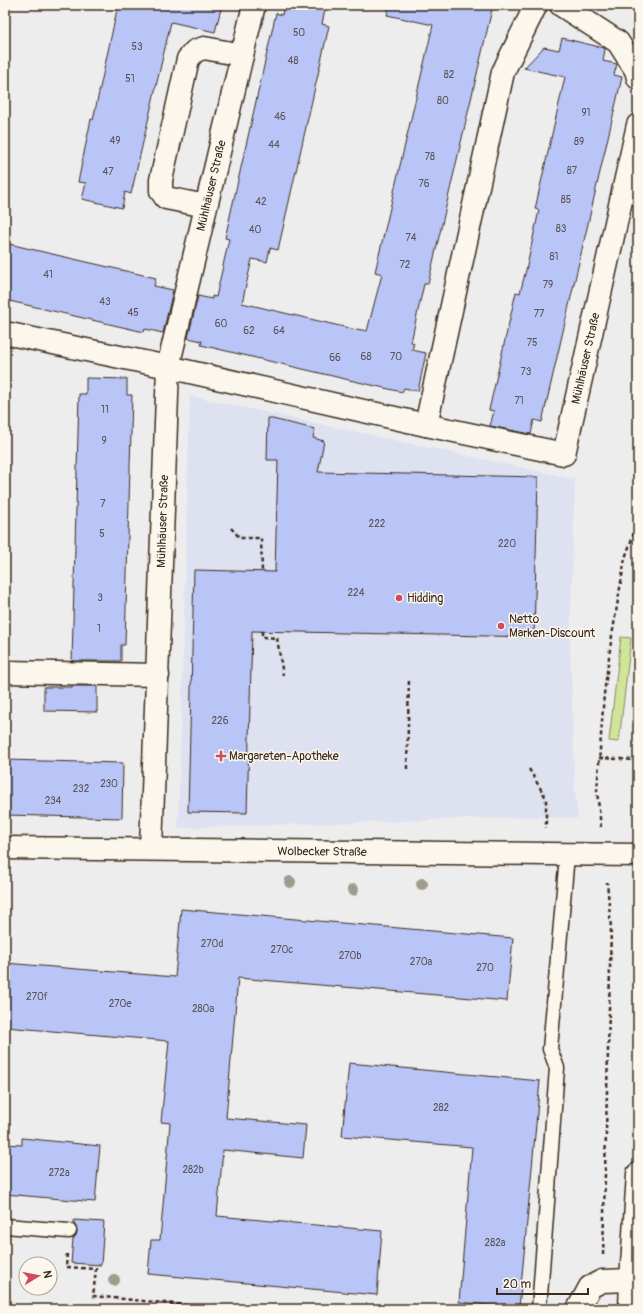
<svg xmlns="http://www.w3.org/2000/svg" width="643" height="1314" font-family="Pangolin,sans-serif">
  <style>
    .built { fill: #dee1f0 }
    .green { fill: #d1e59a; stroke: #86885c }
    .building { fill: #b8c5f6; stroke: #3b2a1e }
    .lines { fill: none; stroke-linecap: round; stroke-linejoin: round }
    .service-casing { stroke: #3b2a1e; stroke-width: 17 }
    .minor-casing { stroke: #3b2a1e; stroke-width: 25 }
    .secondary-casing { stroke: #3b2a1e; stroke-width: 25 }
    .path { stroke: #3b2a1e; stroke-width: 2.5; stroke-dasharray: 4 3; stroke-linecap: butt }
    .service { stroke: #fbf7ec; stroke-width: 14 }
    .minor { stroke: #fbf7ec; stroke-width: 22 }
    .secondary { stroke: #fbf7ec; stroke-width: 22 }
    .tree { fill: #a09c8d }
    .poi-dot { fill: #d1495b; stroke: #fbf7ec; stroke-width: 1.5 }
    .labels { text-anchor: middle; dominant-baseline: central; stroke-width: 3; stroke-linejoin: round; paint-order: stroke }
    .number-label { font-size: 10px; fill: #5a5154 }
    .street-label { font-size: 12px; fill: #3b2a1e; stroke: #fbf7ec }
    .poi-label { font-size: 12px; fill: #3b2a1e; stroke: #fbf7ec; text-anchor: start }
  </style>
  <rect width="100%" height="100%" fill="#eeedee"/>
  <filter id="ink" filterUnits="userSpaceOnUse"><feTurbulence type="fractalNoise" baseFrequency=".025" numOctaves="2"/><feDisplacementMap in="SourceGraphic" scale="8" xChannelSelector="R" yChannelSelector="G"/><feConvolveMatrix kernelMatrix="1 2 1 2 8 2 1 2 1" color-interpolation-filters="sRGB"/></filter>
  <g filter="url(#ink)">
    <!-- built -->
    <path class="built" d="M190 396 575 479 570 643 575 791 578 818 535 817 178 828Z
      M212 1302 357 1309H211Z"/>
    <!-- green -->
    <path class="green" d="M621 637 631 638 619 742 609 741Z"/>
    <!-- building -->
    <path class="building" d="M118 5H222L215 32 171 22 131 194 125 192 122 208 82 199 86 183 78 182 91 119 93 120Z
      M284 5H305L325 10 322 24 329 26 278 250 270 248 267 262 252 259 242 303 357 330V329L367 331 382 274 375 272 433 25 387 15 389 5H493L428 284H424L411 342 414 343 412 350 426 353 418 391 404 388 402 392 345 379 201 345 202 341 188 338 198 296 212 299V296L216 297 229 239 225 238 276 13 282 15Z
      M562 38 604 48 605 49 603 61 617 64 614 75 622 77 542 422 534 420 531 434 490 426 494 411 489 410 516 292 520 293 527 266 539 210 535 209 565 77 524 68 544 47 559 50Z
      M9 244 156 278 154 286 173 290 163 333 145 329 144 332 5 300V263Z
      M86 378 127 379V395H132L125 645H121V661H72L79 394H86Z
      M268 418 315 429 313 438 324 441 318 472 538 477 534 637 252 631 247 813 188 812 194 570 275 572 278 460H267Z
      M72 686H97V712L44 711V687H72Z
      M5 760 123 763 122 818 5 815Z
      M181 909 513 938 507 1001 238 978 226 1118 306 1125 303 1158 223 1150 217 1216 382 1231 377 1295 148 1274 151 1240H160L170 1123 161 1122 169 1041 5 1027V963L175 977Z
      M349 1063 540 1081 519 1308 459 1302 472 1147 342 1136Z
      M22 1138 100 1146 95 1202 5 1194V1144L22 1145Z
      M74 1220 104 1222 101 1265 71 1263 73 1239 76 1235 77 1231 76 1227 74 1224Z"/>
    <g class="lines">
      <!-- service casing -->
      <g class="service-casing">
        <path id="service" d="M5 1226 69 1231
          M539 1309 557 1068 550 1049 567 855"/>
      </g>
      <!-- minor casing -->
      <g class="minor-casing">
        <g id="minor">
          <path d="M561 5 618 42 636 70 638 78"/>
          <path d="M206 206 166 198 161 191V180L188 59 195 51 204 48 242 55"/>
          <path id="s1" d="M5 333 168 367 254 5"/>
          <path id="s2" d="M426 425 564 454 638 125"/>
          <path d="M5 672 158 675"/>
          <path id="s3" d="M5 848 638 855"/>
          <path id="s4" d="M151 849 168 367 426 425 503 72 536 5"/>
          <path d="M578 1309 590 1287 602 1281 631 1280"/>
        </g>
      </g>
      <!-- secondary casing -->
      <g class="secondary-casing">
        <path id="secondary" d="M630 1309 631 1280 638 1174"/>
      </g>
      <!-- path -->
      <path class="path" d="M231 528 240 538H261L262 572
        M262 631V637L277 638 283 675
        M599 758 638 760
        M407 769 409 678
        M529 769 546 798V828
        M601 827 597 791 604 694 611 642 625 558 638 522
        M67 1254 66 1267 96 1269 93 1296 205 1307V1309
        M603 1255 611 928 607 882
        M142 1309 143 1302
        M171 1309 172 1304"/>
      <!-- service -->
      <use href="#service" class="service"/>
      <!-- minor -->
      <use href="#minor" class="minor"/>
      <!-- secondary -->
      <use href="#secondary" class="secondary"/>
    </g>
    <!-- trees -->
    <g class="tree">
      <circle cx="290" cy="882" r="6"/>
      <circle cx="422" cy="884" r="6"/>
      <circle cx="353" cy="890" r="6"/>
      <circle cx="114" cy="1280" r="6"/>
    </g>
  </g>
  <!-- markers -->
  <g class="poi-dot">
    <circle cx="399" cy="598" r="4"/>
    <circle cx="501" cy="626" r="4"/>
    <path d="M219 750h4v4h4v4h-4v4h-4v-4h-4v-4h4z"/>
  </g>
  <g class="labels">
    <!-- number labels -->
    <g class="number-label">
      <text x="299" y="33">50</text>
      <text x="137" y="47">53</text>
      <text x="293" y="61">48</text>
      <text x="449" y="75">82</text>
      <text x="130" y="79">51</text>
      <text x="443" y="101">80</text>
      <text x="586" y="113">91</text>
      <text x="280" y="117">46</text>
      <text x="115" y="141">49</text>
      <text x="579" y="142">89</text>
      <text x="274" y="145">44</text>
      <text x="430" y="157">78</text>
      <text x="572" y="171">87</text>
      <text x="108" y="172">47</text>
      <text x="424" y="184">76</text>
      <text x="566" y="200">85</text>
      <text x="261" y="202">42</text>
      <text x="561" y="229">83</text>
      <text x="255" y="230">40</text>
      <text x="411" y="238">74</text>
      <text x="554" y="257">81</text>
      <text x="405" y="265">72</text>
      <text x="48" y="275">41</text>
      <text x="548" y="285">79</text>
      <text x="105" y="302">43</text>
      <text x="133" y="313">45</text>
      <text x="539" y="314">77</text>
      <text x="221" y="324">60</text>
      <text x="249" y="331">62</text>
      <text x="279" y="331">64</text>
      <text x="532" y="343">75</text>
      <text x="366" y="357">68</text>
      <text x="396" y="357">70</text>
      <text x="335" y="358">66</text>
      <text x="526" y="372">73</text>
      <text x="519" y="401">71</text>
      <text x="105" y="410">11</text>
      <text x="104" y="441">9</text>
      <text x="103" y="504">7</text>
      <text x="377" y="524">222</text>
      <text x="102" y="534">5</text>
      <text x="507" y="544">220</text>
      <text x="356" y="593">224</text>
      <text x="100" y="598">3</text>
      <text x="99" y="629">1</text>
      <text x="220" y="721">226</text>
      <text x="109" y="784">230</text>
      <text x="81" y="789">232</text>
      <text x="53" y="801">234</text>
      <text x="212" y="944">270d</text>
      <text x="282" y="950">270c</text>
      <text x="350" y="956">270b</text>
      <text x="421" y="962">270a</text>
      <text x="485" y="968">270</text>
      <text x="37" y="997">270f</text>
      <text x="120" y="1004">270e</text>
      <text x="203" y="1009">280a</text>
      <text x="441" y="1108">282</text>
      <text x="193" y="1170">282b</text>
      <text x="59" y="1173">272a</text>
      <text x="495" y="1243">282a</text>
    </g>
    <!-- street labels -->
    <g class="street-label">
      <text stroke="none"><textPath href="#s1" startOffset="353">Mühlhäuser Straße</textPath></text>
      <text stroke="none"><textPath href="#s2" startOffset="239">Mühlhäuser Straße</textPath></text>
      <text stroke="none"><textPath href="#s4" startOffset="328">Mühlhäuser Straße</textPath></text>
      <text stroke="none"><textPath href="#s3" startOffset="317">Wolbecker Straße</textPath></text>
    </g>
    <!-- poi labels -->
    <g class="poi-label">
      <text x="407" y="598">Hidding</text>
      <text x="509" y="619">Netto<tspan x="509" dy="14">Marken-Discount</tspan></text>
      <text x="229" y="756">Margareten-Apotheke</text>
    </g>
  </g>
  <!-- margin -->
  <rect width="643" height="1314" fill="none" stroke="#fbf7ec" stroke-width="20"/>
  <rect x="10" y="10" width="623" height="1294" fill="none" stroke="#3b2a1e" stroke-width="1.5" filter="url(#ink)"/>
  <!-- north arrow -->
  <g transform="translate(38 1276) rotate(80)"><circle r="19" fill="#fbf7ec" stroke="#aea59a"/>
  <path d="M0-3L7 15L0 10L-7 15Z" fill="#d1495b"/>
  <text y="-6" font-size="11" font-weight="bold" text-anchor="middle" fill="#3b2a1e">N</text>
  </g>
  <!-- scale -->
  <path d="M497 1288v6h91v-6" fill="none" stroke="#3b2a1e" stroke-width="2"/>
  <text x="503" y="1288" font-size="12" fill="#3b2a1e" stroke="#fbf7ec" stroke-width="3" paint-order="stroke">20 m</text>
</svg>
